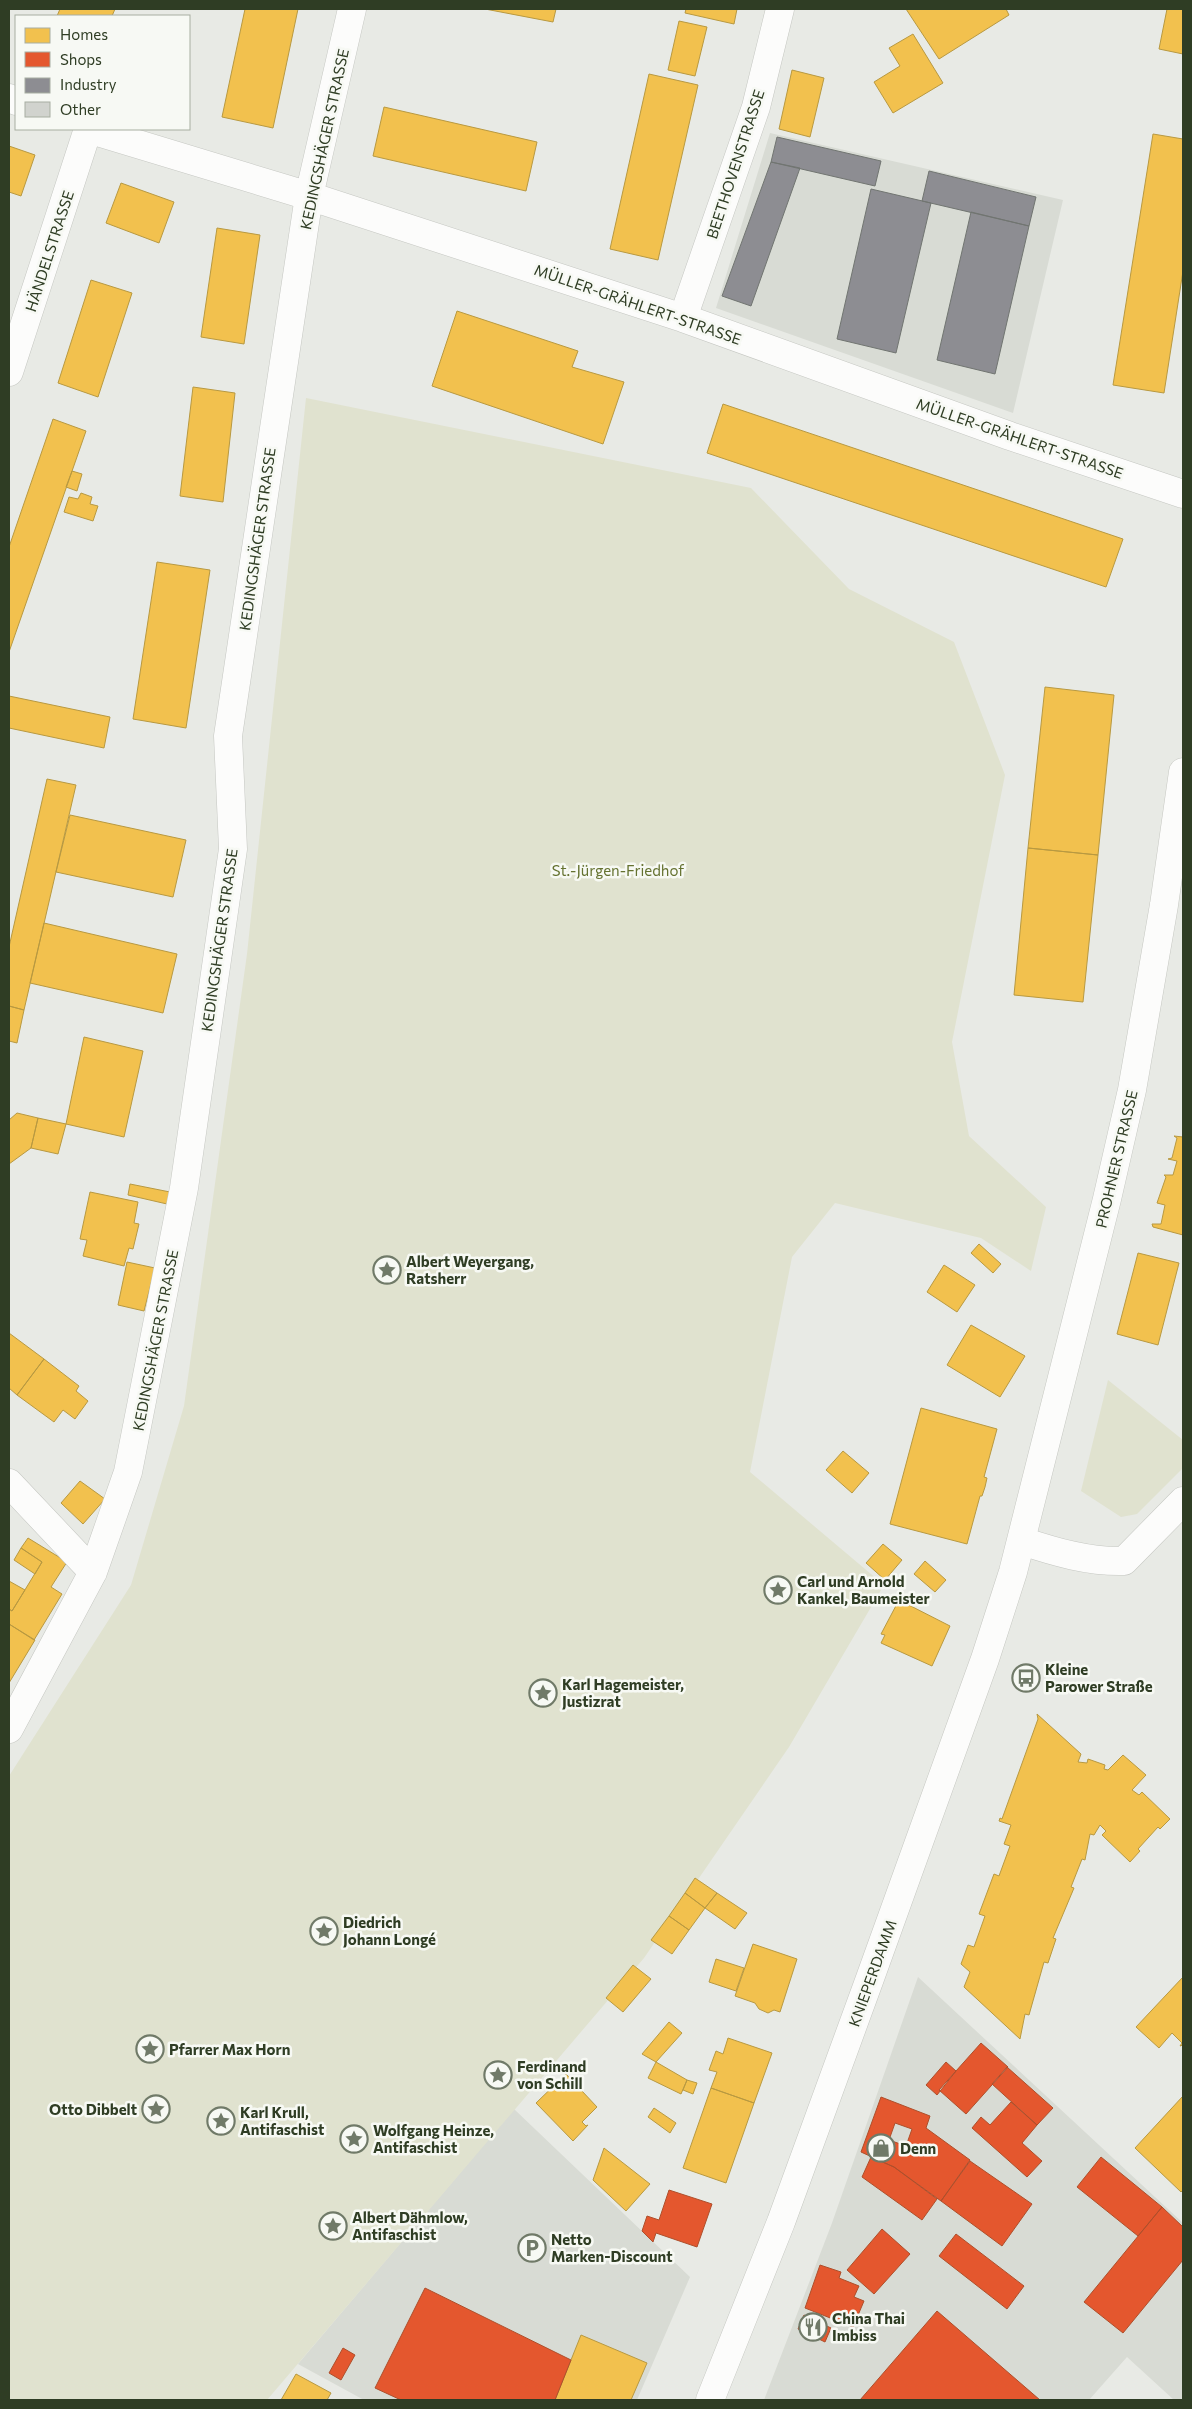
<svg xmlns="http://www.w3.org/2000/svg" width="1192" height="2409" font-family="Commissioner,sans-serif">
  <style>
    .built { fill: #d8dbd4 }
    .green { fill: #e0e2cf }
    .homes { fill: #f2c14e; stroke: #b89941 }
    .shops { fill: #e4572e; stroke: #ae4f2b; fill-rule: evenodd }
    .industry { fill: #8d8d92; stroke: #717571 }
    .building { fill: #d1d3ce; stroke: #d1d3ce }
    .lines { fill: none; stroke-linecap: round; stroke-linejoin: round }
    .street-casing { stroke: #c5c7c2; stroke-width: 29 }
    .secondary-casing { stroke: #c5c7c1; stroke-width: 29 }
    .street { stroke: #fcfcfb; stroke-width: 28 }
    .secondary { stroke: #fcfcfb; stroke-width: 28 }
    .labels { text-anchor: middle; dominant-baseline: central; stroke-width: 5; stroke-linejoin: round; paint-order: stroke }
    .street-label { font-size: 15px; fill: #2f3d24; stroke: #f7f9f4 }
    .park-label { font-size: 15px; fill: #657230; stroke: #f7f9f4 }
    .poi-label { font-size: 15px; font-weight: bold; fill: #2f3d24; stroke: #f7f9f4; text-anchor: start }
  </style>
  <rect width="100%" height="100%" fill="#e8eae5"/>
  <!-- built -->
  <path class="built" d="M770 133 1063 200 1013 413 716 308Z
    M918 1977 1183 2223V2400H1174L1127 2357 1089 2400H764L832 2223Z
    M514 2109 690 2277 637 2400H364L298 2364Z"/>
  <!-- green -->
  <path class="green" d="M306 398 751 488 849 589 954 642 1005 775 952 1042 969 1136 1046 1207 1031 1271 981 1238 835 1203 792 1257 750 1472 884 1585 789 1747 644 1958 267 2400H9V1776L131 1585 184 1406 247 954Z
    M1108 1380 1183 1440V1468L1137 1514 1121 1517 1081 1491Z"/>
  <!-- homes -->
  <path class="homes" d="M60 9H115L112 16H57Z
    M245 9H298L273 128 222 117Z
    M485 9H556L553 22Z
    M686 9H737L734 24 685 13Z
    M906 9H1006L1009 15 939 59Z
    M1167 9H1183V54L1159 49Z
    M679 21 707 27 695 76 668 70Z
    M913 34 943 83 893 113 874 82 900 66 889 48Z
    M792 70 824 78 810 137 779 129Z
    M649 74 698 85 658 260 610 249Z
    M384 107 537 142 526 191 373 156Z
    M1153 134 1183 139V271L1164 393 1113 385Z
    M9 146 35 155 21 196 9 192Z
    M121 183 174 202 159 243 106 223Z
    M217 228 260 235 244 344 201 337Z
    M91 280 132 293 98 397 58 383Z
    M457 311 578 351 572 367 624 382 603 444 432 386Z
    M193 387 235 393 223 502 180 496Z
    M723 404 1123 539 1106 587 707 453Z
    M53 419 86 431 9 652V547Z
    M72 471 82 474 77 491 66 487Z
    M81 493 92 497 90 504 98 506 93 521 64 512 69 497 78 499Z
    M157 562 210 570 186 728 133 719Z
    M1045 687 1114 695 1098 855 1028 848Z
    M9 696 110 717 104 748 9 728Z
    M47 779 76 785 24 1010 9 1006V947Z
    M70 815 186 840 173 897 56 872Z
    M1028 848 1098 855 1083 1002 1014 995Z
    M44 923 177 954 163 1013 30 983Z
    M9 1006 24 1010 17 1043 9 1041Z
    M84 1037 143 1051 124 1137 66 1124Z
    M17 1113 38 1118 31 1148 9 1164V1120Z
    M38 1118 66 1124 58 1154 31 1148Z
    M1174 1136 1183 1137V1235L1153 1227 1152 1224H1161L1165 1205 1157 1203 1166 1177 1164 1175H1173L1177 1161 1168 1159 1172 1158 1177 1138Z
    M130 1184 170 1192 167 1204 128 1195Z
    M90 1192 138 1202 134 1223 139 1224 133 1249 129 1248 124 1266 83 1256 87 1240 80 1239Z
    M979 1244 1001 1264 993 1273 971 1253Z
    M1138 1253 1179 1263 1158 1345 1117 1334Z
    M127 1262 155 1268 144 1311 118 1305Z
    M944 1265 975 1285 957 1312 927 1292Z
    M971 1325 1025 1356 1000 1397 947 1365Z
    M9 1333 44 1359 17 1395 9 1388Z
    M44 1359 79 1386 76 1391 88 1401 75 1419 63 1410 54 1422 17 1395Z
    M921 1408 997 1429 984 1477 987 1478 985 1487 982 1496H980L967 1544 890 1524Z
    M843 1451 869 1473 852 1493 826 1470Z
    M80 1481 105 1499 83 1524 61 1503Z
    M28 1538 67 1562 51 1587 62 1594 34 1640 9 1624V1609L12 1611 42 1562 21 1548Z
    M883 1544 902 1560 885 1580 866 1563Z
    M21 1548 42 1562 35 1574 14 1560Z
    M925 1561 946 1580 935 1592 914 1574Z
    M9 1581 25 1590 12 1611 9 1609Z
    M899 1600 950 1626 932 1666 881 1643 885 1635 881 1634Z
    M9 1624 35 1640 9 1683Z
    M1037 1714 1081 1754 1078 1762 1087 1763 1088 1759 1105 1765 1104 1769 1108 1770 1123 1755 1146 1775 1132 1790 1139 1795 1142 1792 1170 1819 1160 1829 1158 1827 1138 1849 1140 1851 1130 1862 1102 1835 1106 1831 1100 1825 1094 1835 1090 1834 1085 1860 1082 1859 1071 1887 1074 1888 1053 1938 1056 1939 1048 1963 1044 1962 1029 2015 1025 2014 1020 2039 964 1987 970 1972 961 1964 968 1945 974 1947 985 1916 979 1914 994 1874 999 1876 1010 1846 1004 1844 1011 1825 999 1821 1000 1818 1002 1819 1038 1719Z
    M695 1878 717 1893 705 1908 685 1893Z
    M685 1893 705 1908 689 1930 669 1916Z
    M717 1893 747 1913 735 1929 705 1908Z
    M669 1916 689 1930 672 1954 651 1940Z
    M753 1944 797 1959 780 2012 774 2010 768 2013 759 2009 755 2003 735 1996Z
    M716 1959 744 1968 736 1991 709 1982Z
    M633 1965 651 1979 623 2012 606 1998Z
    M1183 1977V2045L1180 2046 1182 2043 1172 2033 1159 2048 1136 2027Z
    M669 2022 682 2033 656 2062 642 2054Z
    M728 2038 772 2053 754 2103 711 2088 717 2072 709 2070 716 2051 723 2054Z
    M656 2062 687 2080 681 2094 648 2078Z
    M566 2074 597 2107 582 2122 586 2126 588 2125 573 2141 536 2103Z
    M687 2080 697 2083 693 2094 683 2090Z
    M711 2088 754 2103 726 2183 683 2168Z
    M1183 2096V2190L1181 2192 1135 2148Z
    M654 2108 676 2123 670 2133 648 2117Z
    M604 2148 650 2184 626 2211 593 2180Z
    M581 2335 647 2363 631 2400H555Z
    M296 2374 331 2393 327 2400H281Z"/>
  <!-- shops -->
  <path class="shops" d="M981 2043 1008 2067 966 2114 939 2090Z
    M946 2062 956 2071 937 2095 926 2085Z
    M1007 2067 1053 2108 1037 2125 992 2084Z
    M881 2097 930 2116 926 2128 970 2160 941 2201 894 2167 861 2152ZM895 2123 912 2129 906 2146 889 2140Z
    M1011 2102 1037 2125 1022 2143 1042 2161 1027 2177 972 2128 981 2117 990 2125Z
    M871 2157 894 2167 937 2199 922 2220 862 2177Z
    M1101 2157 1162 2207 1138 2236 1077 2187Z
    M970 2161 1032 2204 1002 2246 941 2201Z
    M669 2190 712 2204 697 2247 656 2233 653 2242 642 2231 647 2216 659 2220Z
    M1162 2207 1183 2227V2260L1123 2333 1084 2302Z
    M882 2229 910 2254 874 2294 847 2270Z
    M956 2234 1024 2286 1007 2309 939 2256Z
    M820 2265 841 2272 839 2278 859 2286 854 2297 864 2301 853 2327 805 2308Z
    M425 2288 571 2360 555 2400H401L375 2388Z
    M937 2311 1040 2400H860Z
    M804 2315 831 2328 825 2342 798 2329Z
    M343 2348 355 2355 341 2380 329 2373Z"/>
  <!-- industry -->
  <path class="industry" d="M777 137 881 161 875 186 771 162Z
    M771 162 800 168 751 306 722 296Z
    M929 171 1036 197 1029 226 922 201Z
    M871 189 931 203 896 353 837 339Z
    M971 212 1029 226 995 374 937 360Z"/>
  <!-- building -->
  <path class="building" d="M1028 1672 1033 1674 1028 1688 1023 1686Z"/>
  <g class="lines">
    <!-- street casing -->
    <g class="street-casing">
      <path id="street" d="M9 98 16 101
        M88 129 309 196 683 318 1010 436 1183 494
        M683 318 756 107 780 9
        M9 372 88 129
        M9 1483 93 1572
        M1022 1541C1055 1552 1089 1562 1124 1561L1183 1501
        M9 1729 93 1572 128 1472 184 1188 233 849 228 736 267 475 309 196 352 9"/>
    </g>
    <!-- secondary casing -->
    <g class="secondary-casing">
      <path id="secondary" d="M710 2400 781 2222 869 1981 985 1659 1013 1572 1107 1199 1132 1090 1164 905 1183 772"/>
    </g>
    <!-- street -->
    <use href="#street" class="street"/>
    <!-- secondary -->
    <use href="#secondary" class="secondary"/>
  </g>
  <!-- icons -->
  <defs>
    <g id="sight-ring" transform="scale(1.4375)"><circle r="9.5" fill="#f7f9f4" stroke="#707a68" stroke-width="1.5"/><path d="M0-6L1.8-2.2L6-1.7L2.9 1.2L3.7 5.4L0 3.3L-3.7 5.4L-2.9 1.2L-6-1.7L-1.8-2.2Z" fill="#707a68"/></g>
    <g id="bus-ring" transform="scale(1.4375)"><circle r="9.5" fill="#f7f9f4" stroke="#707a68" stroke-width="1.5"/><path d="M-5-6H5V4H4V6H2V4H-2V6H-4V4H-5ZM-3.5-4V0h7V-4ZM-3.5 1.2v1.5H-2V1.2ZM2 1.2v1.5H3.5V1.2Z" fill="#707a68"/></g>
    <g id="shop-ring" transform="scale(1.4375)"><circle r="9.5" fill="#f7f9f4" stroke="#707a68" stroke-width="1.5"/><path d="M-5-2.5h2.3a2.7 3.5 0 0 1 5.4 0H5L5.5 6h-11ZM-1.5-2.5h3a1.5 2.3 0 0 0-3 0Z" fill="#707a68"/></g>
    <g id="parking-ring" transform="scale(1.4375)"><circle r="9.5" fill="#f7f9f4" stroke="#707a68" stroke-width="1.5"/><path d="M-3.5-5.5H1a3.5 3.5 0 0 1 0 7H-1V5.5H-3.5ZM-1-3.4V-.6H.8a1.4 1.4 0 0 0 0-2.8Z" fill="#707a68"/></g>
    <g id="restaurant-ring" transform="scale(1.4375)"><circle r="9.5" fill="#f7f9f4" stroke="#707a68" stroke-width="1.5"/><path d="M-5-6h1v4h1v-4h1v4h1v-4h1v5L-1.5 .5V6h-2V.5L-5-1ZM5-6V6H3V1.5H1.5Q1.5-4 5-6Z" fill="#707a68"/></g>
  </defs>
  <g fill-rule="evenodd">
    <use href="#sight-ring" x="387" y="1270"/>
    <use href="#sight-ring" x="778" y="1590"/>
    <use href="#bus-ring" x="1026" y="1678"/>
    <use href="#sight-ring" x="543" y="1693"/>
    <use href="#sight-ring" x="324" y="1931"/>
    <use href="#sight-ring" x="150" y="2049"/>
    <use href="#sight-ring" x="498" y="2075"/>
    <use href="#sight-ring" x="156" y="2109"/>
    <use href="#sight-ring" x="221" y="2121"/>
    <use href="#sight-ring" x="354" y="2139"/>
    <use href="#shop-ring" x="881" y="2148"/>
    <use href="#sight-ring" x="333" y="2226"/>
    <use href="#parking-ring" x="532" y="2248"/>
    <use href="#restaurant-ring" x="813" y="2327"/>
  </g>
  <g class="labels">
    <!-- street labels -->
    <g class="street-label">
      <text transform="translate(324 139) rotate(-78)">KEDINGSHÄGER STRASSE</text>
      <text transform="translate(735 164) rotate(-72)">BEETHOVENSTRASSE</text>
      <text transform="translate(49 251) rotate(-72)">HÄNDELSTRASSE</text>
      <text transform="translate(638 304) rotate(19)">MÜLLER-GRÄHLERT-STRASSE</text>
      <text transform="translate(1020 438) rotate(19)">MÜLLER-GRÄHLERT-STRASSE</text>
      <text transform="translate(257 539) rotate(-82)">KEDINGSHÄGER STRASSE</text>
      <text transform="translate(219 940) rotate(-82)">KEDINGSHÄGER STRASSE</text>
      <text transform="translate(1116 1159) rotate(-77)">PROHNER STRASSE</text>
      <text transform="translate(155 1340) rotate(-79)">KEDINGSHÄGER STRASSE</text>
      <text transform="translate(872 1973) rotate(-70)">KNIEPERDAMM</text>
    </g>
    <!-- park labels -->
    <g class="park-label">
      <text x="618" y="870">St.-Jürgen-Friedhof</text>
    </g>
    <!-- poi labels -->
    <g class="poi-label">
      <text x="406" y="1261">Albert Weyergang,<tspan x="406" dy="17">Ratsherr</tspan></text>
      <text x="797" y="1581">Carl und Arnold<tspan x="797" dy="17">Kankel, Baumeister</tspan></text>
      <text x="1045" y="1669">Kleine<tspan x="1045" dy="17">Parower Straße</tspan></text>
      <text x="562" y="1684">Karl Hagemeister,<tspan x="562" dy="17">Justizrat</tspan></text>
      <text x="343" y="1922">Diedrich<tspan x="343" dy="17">Johann Longé</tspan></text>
      <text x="169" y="2049">Pfarrer Max Horn</text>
      <text x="517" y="2066">Ferdinand<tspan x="517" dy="17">von Schill</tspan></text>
      <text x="137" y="2109" text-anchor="end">Otto Dibbelt</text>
      <text x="240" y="2112">Karl Krull,<tspan x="240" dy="17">Antifaschist</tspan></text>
      <text x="373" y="2130">Wolfgang Heinze,<tspan x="373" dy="17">Antifaschist</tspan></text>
      <text x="900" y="2148">Denn</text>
      <text x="352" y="2217">Albert Dähmlow,<tspan x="352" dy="17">Antifaschist</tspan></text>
      <text x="551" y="2239">Netto<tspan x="551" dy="17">Marken-Discount</tspan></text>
      <text x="832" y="2318">China Thai<tspan x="832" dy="17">Imbiss</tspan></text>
    </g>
  </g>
  <!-- border -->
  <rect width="1192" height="2409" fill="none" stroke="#2f3d24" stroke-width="20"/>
  <!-- legend -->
  <rect x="15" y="15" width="175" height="115" fill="#f7f9f4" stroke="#a7aea1"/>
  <rect x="25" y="28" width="25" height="15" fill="#f2c14e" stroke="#a7aea1"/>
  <text x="60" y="40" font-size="15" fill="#2f3d24">Homes</text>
  <rect x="25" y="52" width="25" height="15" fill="#e4572e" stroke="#a7aea1"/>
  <text x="60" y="65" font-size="15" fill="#2f3d24">Shops</text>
  <rect x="25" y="78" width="25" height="15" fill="#8d8d92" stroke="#a7aea1"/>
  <text x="60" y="90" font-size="15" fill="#2f3d24">Industry</text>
  <rect x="25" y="102" width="25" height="15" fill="#d1d3ce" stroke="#a7aea1"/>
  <text x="60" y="115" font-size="15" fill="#2f3d24">Other</text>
</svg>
